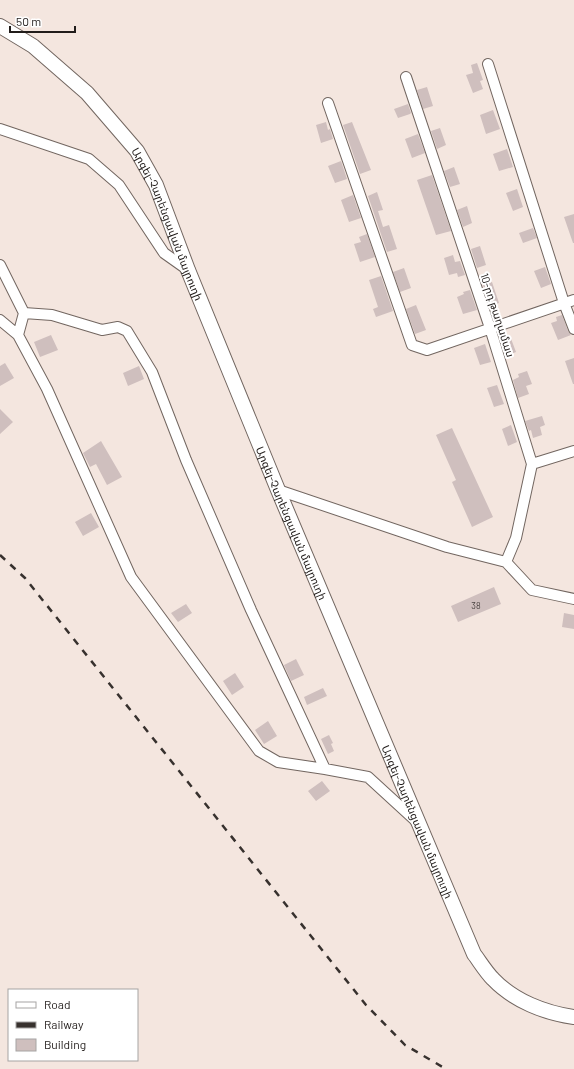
<svg xmlns="http://www.w3.org/2000/svg" width="574" height="1069" font-family="Barlow,'Noto Sans Armenian',sans-serif">
  <style>
    .building { fill: #cfbfbe }
    .lines { fill: none; stroke-linecap: round; stroke-linejoin: round }
    .minor-casing { stroke: #726660; stroke-width: 12 }
    .secondary-casing { stroke: #726660; stroke-width: 16 }
    .minor { stroke: #fff; stroke-width: 10 }
    .secondary { stroke: #fff; stroke-width: 14 }
    .rail { stroke: #37312e; stroke-width: 2.5; stroke-dasharray: 7 7; stroke-linecap: butt }
    .labels { text-anchor: middle; dominant-baseline: central; stroke-width: 4; stroke-linejoin: round; paint-order: stroke }
    .number-label { font-size: 9px; fill: #4c4543 }
    .street-label { font-size: 11px; fill: #211c1a; stroke: #fff }
  </style>
  <rect width="100%" height="100%" fill="#f4e6df"/>
  <!-- building -->
  <path class="building" d="M477 63 483 80 480 81 483 89 473 93 466 75 473 73 471 65Z
    M427 87 433 106 423 109 417 90Z
    M408 104 411 113 410 114 398 118 394 109Z
    M493 110 500 129 486 134 480 115Z
    M326 122 328 130 330 129 333 139 321 143 316 125Z
    M352 122 371 170 360 174 343 125Z
    M440 128 446 145 437 149 431 131Z
    M418 134 425 153 412 158 405 139Z
    M507 149 513 167 499 171 493 154Z
    M341 161 347 179 335 183 328 166Z
    M454 167 460 184 450 187 444 171Z
    M432 175 451 231 436 235 417 180Z
    M517 189 523 207 513 211 506 193Z
    M377 192 383 210 378 211 383 227 389 225 397 249 387 252 368 196Z
    M353 195 361 218 349 222 341 200Z
    M467 206 472 223 463 227 457 210Z
    M574 214V243H573L564 217Z
    M533 228 537 238 523 243 519 233Z
    M367 234 375 257 360 262 354 244 361 242 359 237Z
    M480 246 486 265 477 268 471 249Z
    M453 255 455 262 460 261 465 275 458 277 457 273 449 275 444 258Z
    M545 267 551 284 541 288 534 271Z
    M404 268 411 288 400 292 393 272Z
    M381 276 393 311 376 317 373 309 378 307 369 280Z
    M492 282 499 303 489 306 483 285Z
    M470 290 477 310 463 314 457 297 464 294 463 292Z
    M416 305 426 330 415 334 406 309Z
    M562 315 568 331 571 335 558 340 551 323 557 321 556 317Z
    M51 335 58 350 40 357 34 342Z
    M510 336 516 352 506 356 500 339Z
    M485 344 491 362 480 365 474 348Z
    M574 358V384H573L565 361Z
    M5 363 14 378 0 386V366Z
    M139 366 144 379 128 386 123 373Z
    M527 371 532 384 526 386 529 394 518 398 513 380 519 377 518 374Z
    M497 385 504 404 494 407 487 388Z
    M0 409 13 422 0 434Z
    M542 416 545 425 540 427 542 435 533 438 531 430 529 431 525 421Z
    M511 425 517 442 508 446 502 429Z
    M452 428 493 517 472 527 452 482 456 480 436 435Z
    M101 441 122 477 107 485 96 464 90 467 83 453Z
    M91 513 99 527 83 536 75 522Z
    M494 587 501 604 458 622 451 606Z
    M186 604 192 613 178 622 171 613Z
    M564 613 574 615V629L562 627Z
    M296 659 304 675 291 681 284 665Z
    M235 673 244 687 232 695 223 681Z
    M323 688 327 696 307 705 304 697Z
    M268 721 277 736 264 744 255 730Z
    M329 735 333 743 331 744 334 751 328 754 321 739Z
    M322 781 330 791 316 801 308 791Z"/>
  <g class="lines">
    <!-- minor casing -->
    <g class="minor-casing">
      <path id="minor" d="M488 64 564 303 574 329
        M406 77 490 328 532 464 516 538 506 562
        M328 103 412 345 427 350 574 300
        M0 129 89 159 119 185 164 253 188 270
        M0 265 24 313 18 335
        M24 313 52 315 102 330 118 327 127 331 152 372 186 460 251 610 325 769
        M0 320 18 335 47 389 131 577 259 751 278 762 325 769 368 777 416 821
        M532 464 574 451
        M278 490 447 547 506 562 532 590 574 599"/>
    </g>
    <!-- secondary casing -->
    <g class="secondary-casing">
      <g id="secondary">
        <path id="s1" d="M0 26 33 46 87 93 137 151 156 185 188 270 278 490 474 954C480 962 486 972 493 979 514 1001 545 1013 574 1017"/>
      </g>
    </g>
    <!-- minor -->
    <use href="#minor" class="minor"/>
    <!-- secondary -->
    <use href="#secondary" class="secondary"/>
    <!-- rail -->
    <path class="rail" d="M0 555 25 578 366 1005 405 1045 446 1069"/>
  </g>
  <g class="labels">
    <!-- number labels -->
    <g class="number-label">
      <text x="476" y="605">38</text>
    </g>
    <!-- street labels -->
    <g class="street-label">
      <text stroke="none"><textPath href="#s1" startOffset="266">Արգել-Չարենցավան մայրուղի</textPath></text>
      <text transform="translate(498 315) rotate(72)">10-րդ թաղամաս</text>
      <text stroke="none"><textPath href="#s1" startOffset="590">Արգել-Չարենցավան մայրուղի</textPath></text>
      <text stroke="none"><textPath href="#s1" startOffset="914">Արգել-Չարենցավան մայրուղի</textPath></text>
    </g>
  </g>
  <!-- legend -->
  <rect x="8" y="989" width="130" height="72" fill="#ffffff" stroke="#a6a4a3"/>
  <rect x="16" y="1002" width="20" height="6" fill="#ffffff" stroke="#a6a4a3"/>
  <text x="44" y="1009" font-size="12" fill="#211c1a">Road</text>
  <rect x="16" y="1022" width="20" height="6" fill="#37312e" stroke="#a6a4a3"/>
  <text x="44" y="1029" font-size="12" fill="#211c1a">Railway</text>
  <rect x="16" y="1039" width="20" height="12" fill="#cfbfbe" stroke="#a6a4a3"/>
  <text x="44" y="1049" font-size="12" fill="#211c1a">Building</text>
  <!-- scale -->
  <path d="M10 26v6h65v-6" fill="none" stroke="#211c1a" stroke-width="2"/>
  <text x="16" y="26" font-size="12" fill="#211c1a" stroke="#ffffff" stroke-width="3" paint-order="stroke">50 m</text>
</svg>
